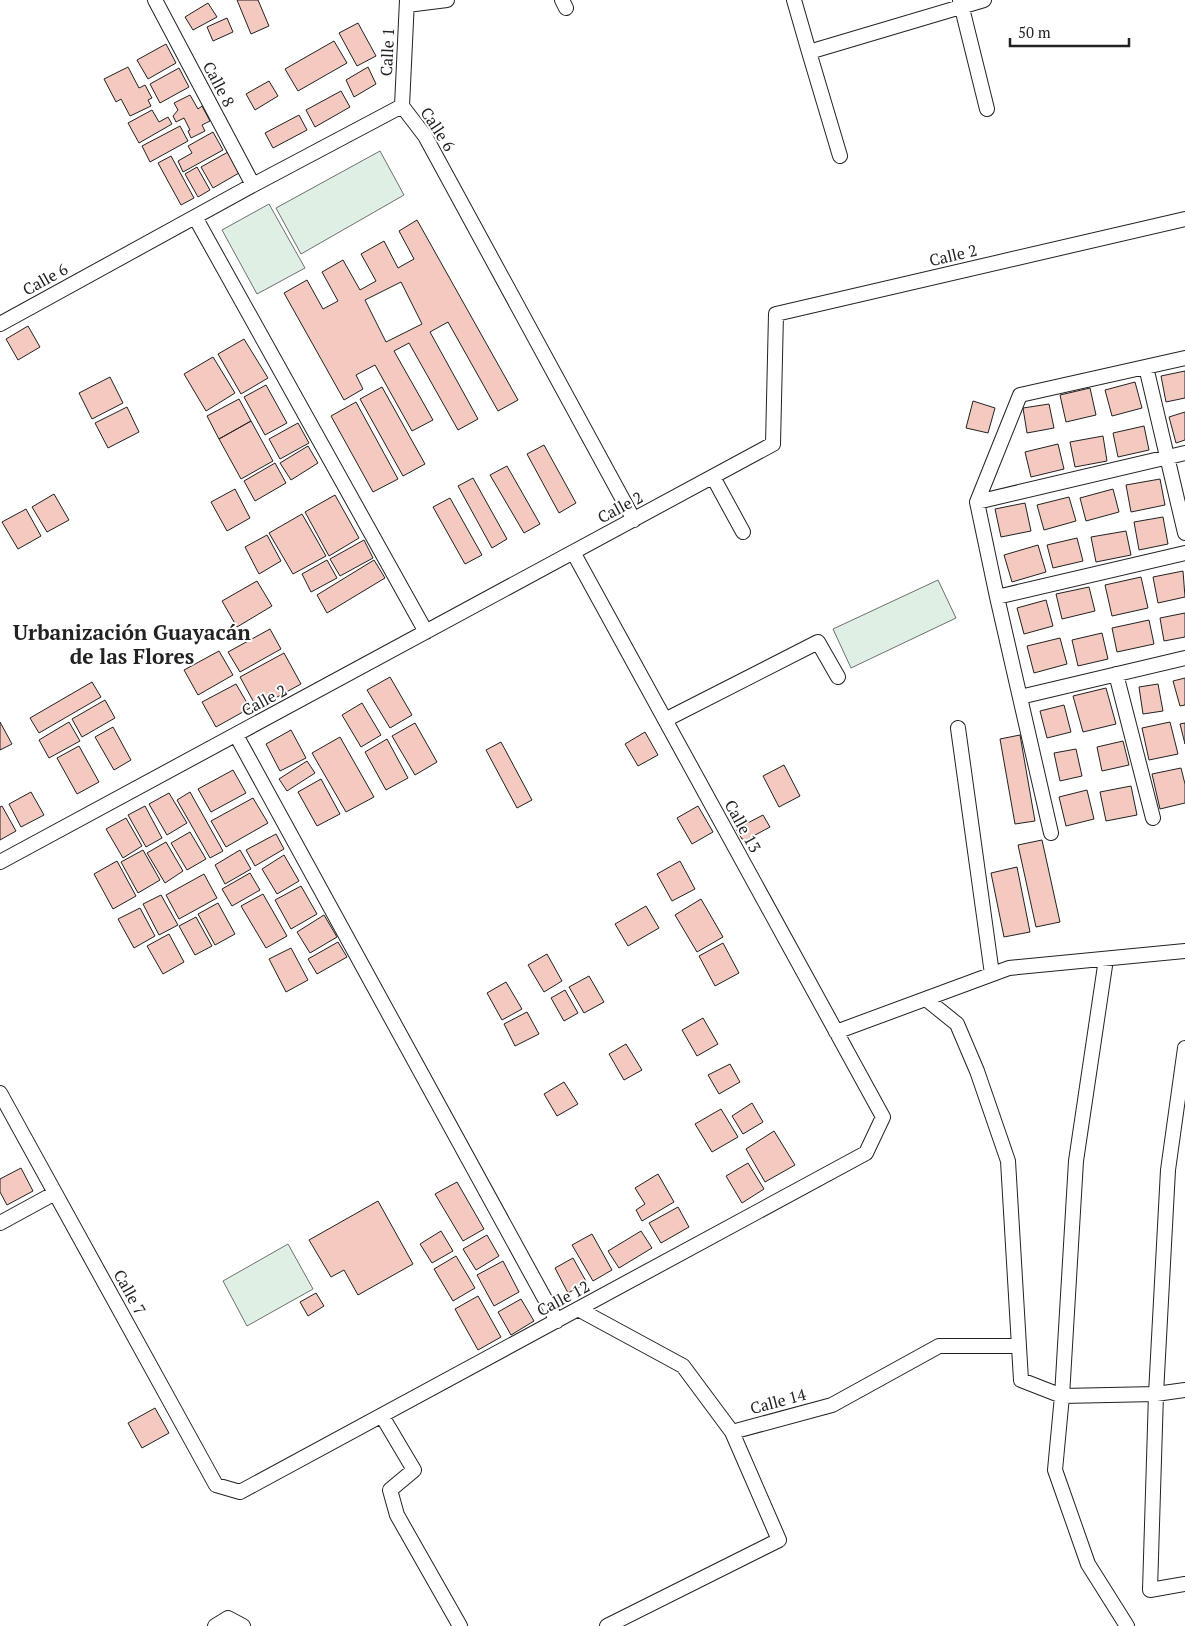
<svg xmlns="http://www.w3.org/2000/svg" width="1185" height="1626" font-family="'PT Serif',serif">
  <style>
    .green { fill: #e0efe3; stroke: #6f6f6f }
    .building { fill: #f3c9c0; stroke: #222; fill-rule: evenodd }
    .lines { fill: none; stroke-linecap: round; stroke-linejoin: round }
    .minor-casing { stroke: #222; stroke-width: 16 }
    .minor { stroke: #fff; stroke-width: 14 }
    .labels { text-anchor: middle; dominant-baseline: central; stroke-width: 4; stroke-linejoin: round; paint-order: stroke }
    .street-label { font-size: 16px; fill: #222; stroke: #fff }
    .district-label { font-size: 21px; font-weight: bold; fill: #222; stroke: #fff }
  </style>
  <rect width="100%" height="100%" fill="#fff"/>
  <!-- green -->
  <path class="green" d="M380 151 404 195 301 254 276 208Z
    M269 204 305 268 257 294 222 230Z
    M938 580 956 618 851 668 833 629Z
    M288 1244 313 1289 247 1326 223 1281Z"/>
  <!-- building -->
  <path class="building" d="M237 0H258L269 26 251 34Z
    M208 3 217 17 193 30 185 17Z
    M227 18 233 32 213 41 207 27Z
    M358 23 376 56 357 66 339 33Z
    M334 41 347 63 298 91 285 69Z
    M166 44 176 63 148 79 137 60Z
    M128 67 139 88 145 85 152 98 148 100 151 106 130 116 121 99 116 102 104 79Z
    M368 67 376 84 354 97 346 80Z
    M179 68 189 87 160 103 150 84Z
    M269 81 278 96 255 110 246 94Z
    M341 91 350 107 315 127 306 110Z
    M190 95 198 109 202 106 210 121 202 125 205 131 191 138 188 131 190 130 184 118 176 122 173 116 178 110 174 103Z
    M152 110 159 122 168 117 172 124 139 143 128 123Z
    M299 115 307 130 273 148 265 133Z
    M180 126 188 141 150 162 142 146Z
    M213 132 223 150 183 172 178 161 192 153 188 146Z
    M228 152 239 173 213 188 201 167Z
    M171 156 194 198 181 205 158 163Z
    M197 167 210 190 198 197 185 174Z
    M417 220 518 400 498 411 448 322 430 332 478 419 458 430 409 343 394 351 433 420 412 431 375 365 356 375 363 389 344 400 284 293 307 280 323 309 338 301 322 272 343 260 360 290 376 281 361 254 384 241 398 268 414 259 399 231ZM401 282 422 324 386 342 365 300Z
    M28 326 40 347 18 360 6 339Z
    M244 339 268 378 241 394 218 354Z
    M213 357 235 393 206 411 184 374Z
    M1185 371V398L1166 402 1161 376Z
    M110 377 123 403 92 419 79 393Z
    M1135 382 1142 408 1112 416 1105 390Z
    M266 385 287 423 265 435 244 397Z
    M382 387 425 464 403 476 360 399Z
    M1090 388 1096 415 1066 422 1060 395Z
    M239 399 251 421 219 439 207 416Z
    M973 401 995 408 988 433 966 428Z
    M356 402 398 479 373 492 331 416Z
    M1049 404 1054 428 1027 433 1023 408Z
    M127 407 139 432 108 448 95 423Z
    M1185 412V440L1176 443 1169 417Z
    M251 421 273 461 241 479 219 439Z
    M298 423 309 443 280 459 269 439Z
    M1144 426 1149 450 1118 457 1113 433Z
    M1103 436 1107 461 1075 467 1070 442Z
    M1058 444 1064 469 1031 477 1025 452Z
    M544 445 576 503 559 513 527 454Z
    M308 446 318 463 291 480 280 463Z
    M275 463 286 483 255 501 244 481Z
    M507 466 540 524 524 533 490 475Z
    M473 478 507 539 492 548 458 486Z
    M1160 479 1165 505 1131 512 1126 485Z
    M235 489 250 518 227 531 211 502Z
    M1113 489 1119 512 1086 521 1080 498Z
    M54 494 69 520 47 532 32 507Z
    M335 495 359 538 329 556 305 512Z
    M1069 497 1076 521 1044 530 1037 505Z
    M450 498 482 555 465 564 433 507Z
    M1025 503 1031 531 1001 537 995 509Z
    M26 509 41 536 18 549 2 522Z
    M302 514 326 556 293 574 269 533Z
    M1163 517 1168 544 1139 550 1134 522Z
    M1126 531 1131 555 1096 562 1091 537Z
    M267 535 281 561 259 574 245 547Z
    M1077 538 1083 561 1053 568 1047 545Z
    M364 540 373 558 340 576 330 559Z
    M1038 545 1046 572 1012 582 1004 555Z
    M327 560 337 578 311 592 302 574Z
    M374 560 385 578 327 613 317 595Z
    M1183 571 1185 597 1158 603 1153 577Z
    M1141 577 1148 608 1112 616 1105 585Z
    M257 581 272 606 237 627 222 601Z
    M1089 587 1095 611 1062 619 1056 594Z
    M1046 600 1053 626 1024 634 1017 608Z
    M1185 613V637L1164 641 1160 618Z
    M1149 620 1154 644 1117 652 1112 628Z
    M270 629 281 649 240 672 228 652Z
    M1102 633 1108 659 1078 666 1072 640Z
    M1060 638 1067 664 1034 673 1027 646Z
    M219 651 233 675 198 695 184 670Z
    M284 653 301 684 257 708 240 677Z
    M390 677 412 715 390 728 367 690Z
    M1185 678V705L1180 706 1173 681Z
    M92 682 101 697 39 733 30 718Z
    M236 684 250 708 216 727 202 702Z
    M1158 684 1163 711 1143 714 1139 687Z
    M1106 688 1116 724 1083 732 1073 696Z
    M105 700 115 718 82 737 72 719Z
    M362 703 381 735 361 747 342 715Z
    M1064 705 1071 732 1047 738 1040 711Z
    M0 722 12 744 0 750Z
    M69 722 80 741 49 758 39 740Z
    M1170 722 1178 754 1149 760 1142 728Z
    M415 723 437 762 415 775 392 736Z
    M1185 723V744L1180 724Z
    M113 727 131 760 114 770 95 737Z
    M291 730 306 758 280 771 266 744Z
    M645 732 658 755 638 766 625 744Z
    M1020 735 1035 821 1015 824 1000 739Z
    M340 737 374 797 346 812 312 753Z
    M387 739 408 778 386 790 365 752Z
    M1123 741 1129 765 1102 771 1097 747Z
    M501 742 532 800 517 808 486 750Z
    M79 746 99 782 77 794 57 758Z
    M1076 749 1082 776 1060 781 1054 753Z
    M307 761 315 773 287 791 279 779Z
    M784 765 800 796 779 807 763 776Z
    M1181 768 1185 784V803L1160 809 1152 774Z
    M233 770 246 793 211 812 198 789Z
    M321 779 340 814 317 826 298 792Z
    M1131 786 1137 815 1106 821 1100 792Z
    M1087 790 1094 819 1066 826 1059 797Z
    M31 792 44 815 21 827 9 804Z
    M190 792 223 851 210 858 177 800Z
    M169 793 187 823 167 835 149 804Z
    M253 798 268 823 226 847 211 821Z
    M2 806 16 831 0 840V807Z
    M145 806 162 838 146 847 128 815Z
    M698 806 713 832 692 844 677 818Z
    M763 815 770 827 746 840 742 839 736 829Z
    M126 818 142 846 123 858 106 829Z
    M190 832 206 859 187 870 171 843Z
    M276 834 284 849 255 866 246 850Z
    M1042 840 1060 922 1036 927 1018 845Z
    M166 842 183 871 165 883 147 853Z
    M143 850 160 880 138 893 121 862Z
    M240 850 251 869 225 884 215 865Z
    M284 855 299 881 277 894 262 869Z
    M117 861 136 896 113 909 94 874Z
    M680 861 695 889 672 901 657 874Z
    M1017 867 1030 932 1004 937 991 873Z
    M250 873 260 890 232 906 222 889Z
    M204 874 217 898 179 919 166 895Z
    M301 886 317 914 291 929 275 900Z
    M263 894 287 936 266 948 241 906Z
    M161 895 178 925 159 935 143 904Z
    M701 899 723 937 697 952 675 915Z
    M218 903 235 934 215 945 198 914Z
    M646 906 659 928 628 946 615 924Z
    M140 908 155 936 134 948 118 919Z
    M324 915 337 937 310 953 297 932Z
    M196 917 212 946 195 955 179 926Z
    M169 934 184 962 163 974 147 946Z
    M338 942 347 957 317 974 308 959Z
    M723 943 739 973 715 986 699 956Z
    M291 948 308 980 286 992 269 959Z
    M547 954 562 981 544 992 528 965Z
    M589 976 604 1002 584 1013 569 987Z
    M506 982 522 1009 502 1020 487 993Z
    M565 990 578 1013 564 1021 551 998Z
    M527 1012 539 1034 515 1046 504 1024Z
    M703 1018 718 1044 697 1056 682 1030Z
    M626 1044 642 1070 624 1080 609 1054Z
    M730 1064 740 1082 719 1094 708 1075Z
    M564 1082 578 1104 557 1116 544 1094Z
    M752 1103 763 1122 743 1134 732 1116Z
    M721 1109 738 1137 712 1152 695 1124Z
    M774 1131 795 1165 765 1182 746 1149Z
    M748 1163 764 1189 742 1203 726 1176Z
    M21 1168 33 1191 7 1205 0 1192V1179Z
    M658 1174 674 1202 642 1221 636 1210 645 1204 635 1188Z
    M457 1182 484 1229 463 1241 435 1194Z
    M378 1201 413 1264 358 1295 344 1270 331 1277 309 1240Z
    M678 1207 689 1227 661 1243 649 1223Z
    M441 1231 453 1251 432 1263 420 1244Z
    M641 1231 652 1248 619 1268 608 1251Z
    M592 1234 612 1270 593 1281 572 1245Z
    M487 1235 499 1256 476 1270 463 1249Z
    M456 1256 475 1288 453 1301 434 1269Z
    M573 1258 587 1283 568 1293 555 1268Z
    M503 1261 519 1292 494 1306 477 1275Z
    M316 1293 324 1306 308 1316 300 1302Z
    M478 1296 501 1337 478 1350 455 1309Z
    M521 1299 534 1321 511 1335 498 1312Z
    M155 1408 169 1433 142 1448 128 1423Z"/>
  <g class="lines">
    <!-- minor casing -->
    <g class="minor-casing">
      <path id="minor" d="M155 0 253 185
        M562 0 566 8
        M794 0 809 52 984 0
        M960 0 987 109
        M407 5 447 0
        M809 52 840 156
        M402 106 425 136 634 520
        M402 106 407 0
        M195 217 426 632
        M0 324 253 185 402 106
        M1146 367 1185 533
        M713 477 743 532
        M977 502 1185 453
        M997 597 1185 553
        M1116 674 1153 818
        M1020 697 1185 658
        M665 720 818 642 838 677
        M958 728 992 974
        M236 735 557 1321
        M1051 833 997 597 977 502 1020 395 1185 358
        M0 862 773 444 776 314 1185 219
        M1106 959 1076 1161 1062 1396 1055 1470 1088 1564 1127 1626
        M926 999 957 1024 977 1071 1008 1161 1021 1380 1062 1396 1156 1394 1185 1390
        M836 1032 1009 968 1185 951
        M1185 1048 1168 1170 1156 1394 1150 1590 1185 1584
        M0 1093 216 1485 240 1492 866 1153 883 1117 573 552
        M0 1223 55 1193
        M578 1309 683 1366 732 1432 832 1405 939 1346H1019
        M382 1416 414 1470 390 1490 397 1515 460 1626
        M215 1626 228 1618 243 1626
        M607 1626 779 1540 732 1432"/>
    </g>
    <!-- minor -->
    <use href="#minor" class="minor"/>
  </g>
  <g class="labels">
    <!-- street labels -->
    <g class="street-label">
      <text transform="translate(387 52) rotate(-87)">Calle 1</text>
      <text transform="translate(219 84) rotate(62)">Calle 8</text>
      <text transform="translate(438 129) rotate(57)">Calle 6</text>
      <text transform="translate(953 255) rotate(-13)">Calle 2</text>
      <text transform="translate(45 279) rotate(-29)">Calle 6</text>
      <text transform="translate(620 507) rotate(-28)">Calle 2</text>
      <text transform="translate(264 700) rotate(-28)">Calle 2</text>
      <text transform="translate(743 826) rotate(61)">Calle 13</text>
      <text transform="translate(130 1292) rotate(61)">Calle 7</text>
      <text transform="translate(563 1298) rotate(-28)">Calle 12</text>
      <text transform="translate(778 1401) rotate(-15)">Calle 14</text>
    </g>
    <!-- district labels -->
    <g class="district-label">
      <text x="132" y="632">Urbanización Guayacán<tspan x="132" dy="24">de las Flores</tspan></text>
    </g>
  </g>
  <!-- scale -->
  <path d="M1010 38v8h119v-8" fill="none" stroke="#222222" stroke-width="2.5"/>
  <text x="1018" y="38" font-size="15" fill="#222222" stroke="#ffffff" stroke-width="4" paint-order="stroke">50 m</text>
</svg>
